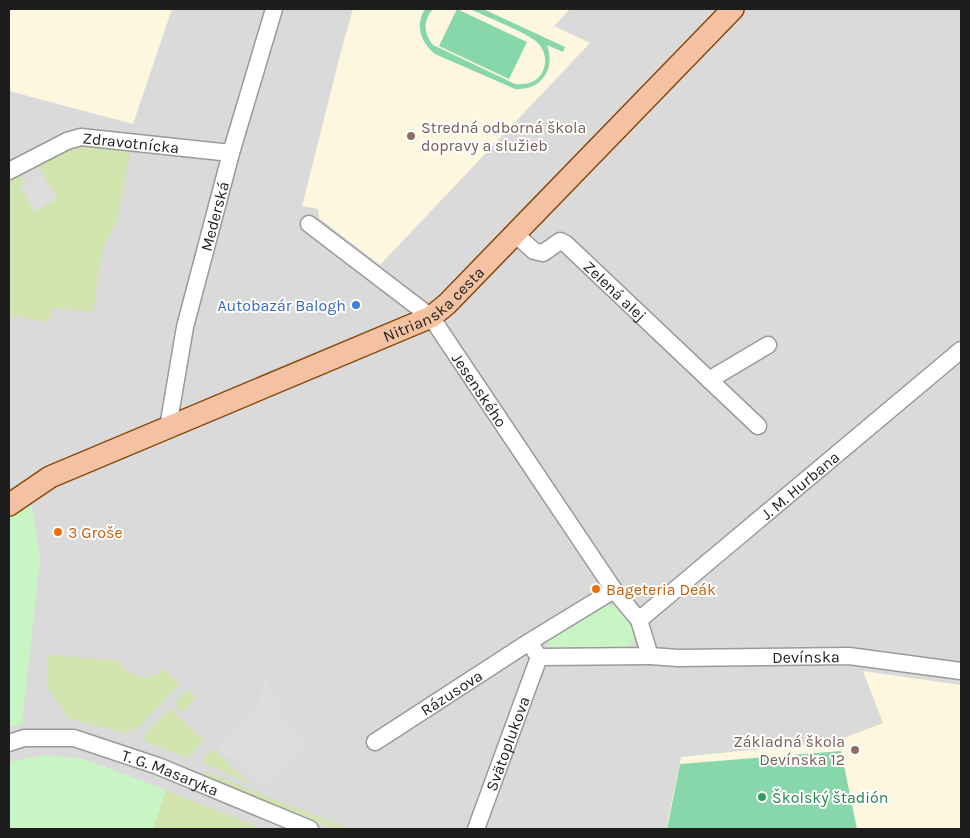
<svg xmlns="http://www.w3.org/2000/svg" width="970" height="838" font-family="Karla,sans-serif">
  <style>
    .residential { fill: #dbdada }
    .education { fill: #fcf7de }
    .grass { fill: #d1e4ad }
    .park { fill: #c8f5c3 }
    .pitch { fill: #87d7aa }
    .parking { fill: #ddd }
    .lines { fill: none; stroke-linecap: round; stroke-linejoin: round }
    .minor-casing { stroke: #9a9a9a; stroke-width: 19 }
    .major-casing { stroke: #8a4a0b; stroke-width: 24 }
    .minor { stroke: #fff; stroke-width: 16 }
    .major { stroke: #f4c2a2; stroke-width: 21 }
    .education-dot { fill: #8d6e63; stroke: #fff; stroke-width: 2 }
    .shop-dot { fill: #3f7fe0; stroke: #fff; stroke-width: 2 }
    .food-dot { fill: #e8710a; stroke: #fff; stroke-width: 2 }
    .leisure-dot { fill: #2e9e5b; stroke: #fff; stroke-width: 2 }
    .labels { text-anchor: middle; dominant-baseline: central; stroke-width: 4; stroke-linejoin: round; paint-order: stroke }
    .education-label { font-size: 16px; fill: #785e54; stroke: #fff; text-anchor: start }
    .street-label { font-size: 16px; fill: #1d1d1d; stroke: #fff }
    .shop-label { font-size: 16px; fill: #366cbe; stroke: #fff; text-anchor: end }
    .food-label { font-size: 16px; fill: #c56008; stroke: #fff; text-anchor: start }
    .leisure-label { font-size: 16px; fill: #27864d; stroke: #fff; text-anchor: start }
  </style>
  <rect width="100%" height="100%" fill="#ede8e3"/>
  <!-- residential -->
  <path class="residential" d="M9 9H961V829H9Z"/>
  <!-- education -->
  <path class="education" d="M9 9H172L133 124 9 91Z
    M353 9H570L554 26 590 43 380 265 319 218 318 209 302 206 344 40Z
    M863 671 961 685V829H666L681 757 833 742 883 723Z"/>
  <!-- grass -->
  <path class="grass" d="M83 145 131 147 117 220 103 247 93 312 53 307 49 322 9 315V180L16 176 22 177 26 183 20 186 35 211 57 198 37 164 68 149Z
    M47 655 121 661 124 670 140 677 156 676 163 669 180 684 140 726 126 733 69 719 47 687Z
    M187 690 196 698 181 713 176 705 177 700Z
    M170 709 204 740 188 758 146 742 144 735Z
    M213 749 250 784 202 762Z
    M203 771 349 829H337L204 776Z
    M166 790 263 829H153Z"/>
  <!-- park -->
  <path class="park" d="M32 505 40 560 22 724 9 727V516Z
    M602 605H616L631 622 634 641 624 651 550 652 548 642 553 634Z
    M44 755 83 759 166 790 153 829H9V762Z"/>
  <!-- pitch -->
  <path class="pitch" d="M425 9H433C423 20 423 33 433 45L515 84C526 85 536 83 542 73 547 64 546 52 539 44 531 34 484 16 470 9H483L565 47 563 52 547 45C556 69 541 91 515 89L435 54C420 42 415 25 425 9Z
    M457 9 527 42 509 79 439 46Z
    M841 751 857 829H667L680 764Z"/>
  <!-- parking -->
  <path class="parking" d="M42 173 57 198 35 212 20 186Z
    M265 678 283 706 276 714 308 746 265 789 217 746 257 705Z"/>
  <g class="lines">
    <!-- minor casing -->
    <g class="minor-casing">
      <g id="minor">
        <path id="s1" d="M9 171 67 141 81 137 231 153"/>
        <path id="s2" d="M309 224 431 317 614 590"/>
        <path id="s3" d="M515 234 534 251 543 253 560 241 566 244 758 426"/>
        <path d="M709 380 768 345"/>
        <path id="s4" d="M168 427 185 327 231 153 274 9"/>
        <path id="s5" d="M639 620 961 350"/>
        <path id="s6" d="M650 656 678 658 849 656 961 671"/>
        <path id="s7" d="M375 742 529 642 614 590 639 620 650 656 539 657 529 642"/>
        <path id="s8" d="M9 743 24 738H74L158 766 310 829"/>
        <path id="s9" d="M476 829 539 657"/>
      </g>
    </g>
    <!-- major casing -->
    <g class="major-casing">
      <g id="major">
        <path id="s10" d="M9 505 50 477 431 317 447 304 733 9"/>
      </g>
    </g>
    <!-- minor -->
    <use href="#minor" class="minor"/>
    <!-- major -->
    <use href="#major" class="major"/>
  </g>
  <!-- markers -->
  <g class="education-dot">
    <circle cx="411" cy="136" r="5"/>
    <circle cx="855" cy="750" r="5"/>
  </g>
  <circle class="shop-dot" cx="356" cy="305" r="5"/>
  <g class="food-dot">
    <circle cx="58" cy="532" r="5"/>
    <circle cx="596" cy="589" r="5"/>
  </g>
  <circle class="leisure-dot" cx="762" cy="797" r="5"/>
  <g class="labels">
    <!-- education labels -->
    <g class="education-label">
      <text x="421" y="127">Stredná odborná škola<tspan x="421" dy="18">dopravy a služieb</tspan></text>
      <text x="845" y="741" text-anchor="end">Základná škola<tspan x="845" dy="18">Devínska 12</tspan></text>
    </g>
    <!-- street labels -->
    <g class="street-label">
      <text stroke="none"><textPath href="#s1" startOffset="130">Zdravotnícka</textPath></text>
      <text stroke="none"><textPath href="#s4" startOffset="216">Mederská</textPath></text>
      <text stroke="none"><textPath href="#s3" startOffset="130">Zelená alej</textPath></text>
      <text stroke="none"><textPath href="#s10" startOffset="472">Nitrianska cesta</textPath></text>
      <text stroke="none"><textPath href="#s2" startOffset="241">Jesenského</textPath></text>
      <text stroke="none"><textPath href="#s5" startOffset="210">J. M. Hurbana</textPath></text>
      <text stroke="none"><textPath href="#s6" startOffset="156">Devínska</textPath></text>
      <text stroke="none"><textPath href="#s7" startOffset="91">Rázusova</textPath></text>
      <text stroke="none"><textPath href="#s9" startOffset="91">Svätoplukova</textPath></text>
      <text stroke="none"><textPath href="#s8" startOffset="168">T. G. Masaryka</textPath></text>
    </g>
    <!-- shop labels -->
    <g class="shop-label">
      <text x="346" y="305">Autobazár Balogh</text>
    </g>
    <!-- food labels -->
    <g class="food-label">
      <text x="68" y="532">3 Groše</text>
      <text x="606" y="589">Bageteria Deák</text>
    </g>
    <!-- leisure labels -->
    <g class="leisure-label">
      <text x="772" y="797">Školský štadión</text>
    </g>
  </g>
  <!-- border -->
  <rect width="970" height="838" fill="none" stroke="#1d1d1d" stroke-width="20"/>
</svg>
